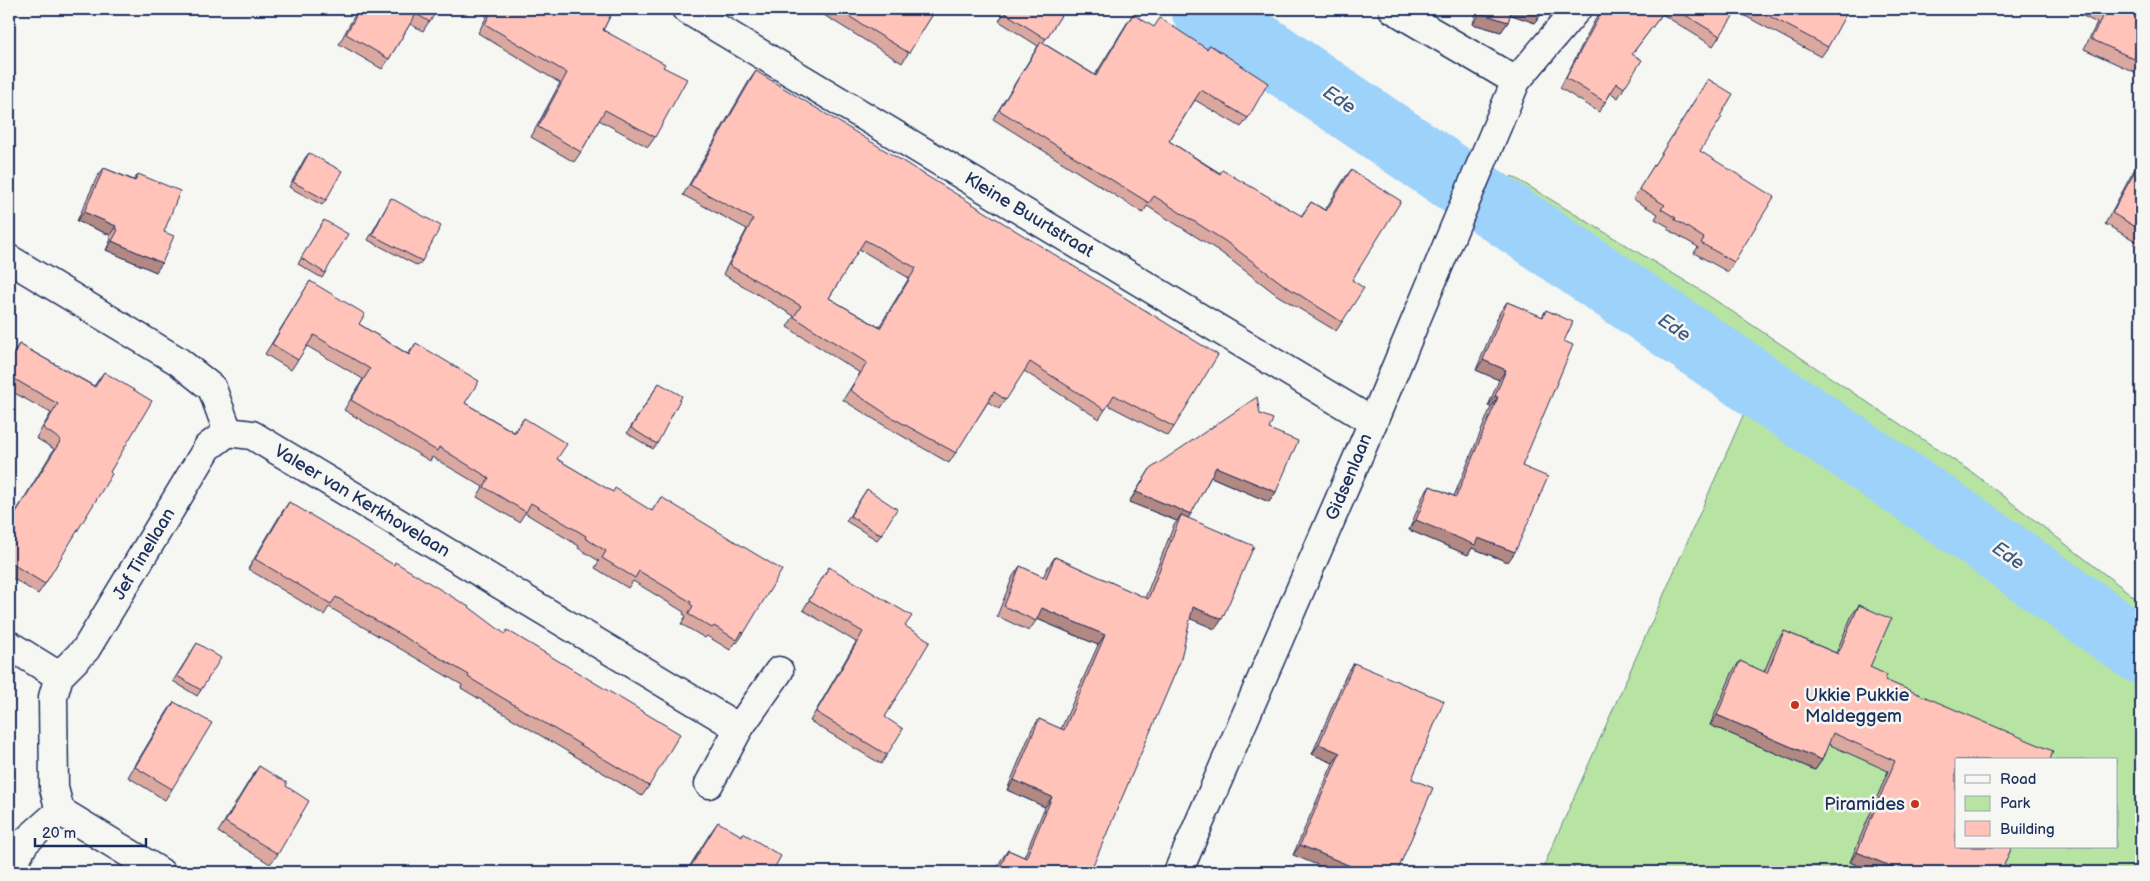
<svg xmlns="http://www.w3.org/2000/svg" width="2150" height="881" font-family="'Balsamiq Sans',sans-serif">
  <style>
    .green { fill: #b7e4a2; stroke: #698a80; fill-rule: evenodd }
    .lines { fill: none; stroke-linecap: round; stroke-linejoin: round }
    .river { stroke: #9dd2fb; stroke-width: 66 }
    .street-casing { stroke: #1b2f5e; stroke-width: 31 }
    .street { stroke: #f6f6f2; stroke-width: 28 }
    .wall { fill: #dba89f; stroke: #1b2f5e; fill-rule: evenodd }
    .shaded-wall { fill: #b28882; stroke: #1b2f5e }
    .building { fill: #ffc3b9; stroke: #1b2f5e; fill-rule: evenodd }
    .poi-dot { fill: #c8321e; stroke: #f6f6f2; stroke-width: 2 }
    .labels { text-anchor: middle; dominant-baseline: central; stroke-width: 5; stroke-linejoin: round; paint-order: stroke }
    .street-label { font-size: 18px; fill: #1b2f5e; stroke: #f6f6f2 }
    .poi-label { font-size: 18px; fill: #1b2f5e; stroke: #f6f6f2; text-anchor: start }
    .water-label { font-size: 19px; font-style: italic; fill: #3c5885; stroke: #f6f6f2 }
  </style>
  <rect width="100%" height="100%" fill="#f6f6f2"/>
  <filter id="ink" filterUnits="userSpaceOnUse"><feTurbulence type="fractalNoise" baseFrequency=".02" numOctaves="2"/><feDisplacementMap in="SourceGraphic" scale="10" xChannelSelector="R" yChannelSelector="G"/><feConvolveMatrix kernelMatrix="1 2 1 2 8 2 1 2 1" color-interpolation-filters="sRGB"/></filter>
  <g filter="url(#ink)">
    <!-- green -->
    <path class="green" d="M1512 176 1700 290 1973 473 2141 602V872H1541L1750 400 1492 207ZM1956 760H2116V847H1956Z"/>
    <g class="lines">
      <!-- river -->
      <path class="river" d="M1204 9 1967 527 2141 651"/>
      <!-- street casing -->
      <g class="street-casing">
        <path id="street" d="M686 9 1373 422
          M1393 9 1516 81
          M9 259 178 361 212 388 228 432 252 435 739 728
          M9 645 59 676
          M709 784 739 728 779 671
          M60 811 160 872
          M9 870 25 842 60 811 54 788 53 697 59 676 86 649 208 447 228 432
          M1178 872 1373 422 1516 81 1577 9"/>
      </g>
      <!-- street -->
      <use href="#street" class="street"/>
    </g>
    <!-- wall -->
    <path class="wall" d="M358 9H437L423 31 410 24 389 59 382 69 339 44Z
      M475 9H614L603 30 663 67 655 137 648 147 599 120 581 152 574 162 531 137 560 83 478 33 487 16Z
      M814 9H936L902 63Z
      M1007 9H1065L1043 43 1095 75 1127 23 1133 14 1248 118 1241 127 1195 100 1169 141 1220 173 1301 216 1311 202 1325 210 1344 179 1351 170 1352 280 1342 322 1336 331 1277 295 1219 251 1147 206 1143 213 993 119 1038 46 999 21Z
      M1477 9H1544L1535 23 1510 14 1508 22 1501 32 1473 24Z
      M1603 9H1836L1828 47 1821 57 1736 11 1713 46 1662 14 1632 54 1624 88 1618 98 1611 93 1599 112 1560 88 1595 20Z
      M2069 9H2141V75L2084 49 2097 23Z
      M756 71 1174 427 1168 436 1108 405 1099 419 1024 371 999 409 988 402 949 463 885 426 843 400 860 373 787 327 794 316 723 274 747 229 683 195 749 81ZM859 249 909 278 879 327 829 298Z
      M1708 79 1700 151 1734 262 1728 272 1694 253 1698 247 1667 229 1669 227 1655 219 1658 214 1633 199Z
      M309 153 326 200 322 205 289 187 305 158Z
      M2141 157V244L2105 224Z
      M104 168 134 180 138 174 164 232 156 272 106 250 111 239 109 237 110 235 77 221 97 177Z
      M391 198 422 261 418 266 368 240 388 204Z
      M324 220 325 273 322 278 298 264Z
      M310 281 359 324 408 354 416 343 465 403 514 432 524 418 557 459 612 492 652 511 661 497 744 633 737 643 736 642 730 650 707 636 705 638 681 624 686 616 683 614 684 612 633 581 628 588 595 568 599 561 578 548 579 546 525 513 519 522 477 497 483 487 432 457 430 461 344 410 363 379 307 346 291 370 265 354 304 291Z
      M1507 302 1542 317 1546 310 1564 341 1522 466 1508 562 1472 548 1468 555 1409 530 1423 496 1430 486 1454 496 1491 407 1488 406 1499 380 1476 370 1500 312Z
      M19 344 94 386 104 372 110 472 45 584 38 594 9 576V523L54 449 36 438 51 413 9 390V360Z
      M659 383 657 444 653 449 627 433Z
      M1260 414 1269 429 1276 492 1269 502 1211 477 1188 518 1222 619 1215 629 1190 618 1089 872H996L1001 860 1008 850 1024 857 1045 807 1007 790 1032 729 1039 719 1061 729 1098 645 1037 619 1029 631 997 616 1013 576 1020 566 1043 577 1048 567 1055 557 1145 598 1174 525 1177 521 1129 502 1150 469Z
      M867 489 881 535 877 540 846 521Z
      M289 502 649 786 642 796 461 688 462 685 329 607 324 615 248 569 282 512Z
      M829 567 905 626 885 717 887 755 881 764 810 721 856 642 803 610 823 577Z
      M1859 605 1870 667 1885 680 2001 872H1873L1850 862 1888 771 1828 744 1822 760 1815 770 1710 725 1733 671 1740 661 1764 672 1777 641 1784 631 1836 653 1852 615Z
      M197 643 201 690 197 696 173 681Z
      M1354 663 1412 779 1293 855 1333 763 1312 754 1347 673Z
      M174 702 172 789 165 800 128 777 167 712Z
      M259 766 286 786 278 854 270 864 218 832 252 776Z
      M718 822 772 872H686L711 832Z"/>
    <!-- shaded-wall -->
    <path class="shaded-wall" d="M1509 9H1530L1542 13 1535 23 1506 13Z
      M1480 13 1508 22 1501 32 1473 24Z
      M84 212 116 226 110 235 77 221Z
      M112 241 162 263 156 272 106 250Z
      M1483 360 1506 370 1499 380 1476 370Z
      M1495 396 1498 397 1491 407 1488 406Z
      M1216 467 1276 492 1269 502 1209 476Z
      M1136 492 1191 514 1184 524 1181 515 1177 521 1129 502Z
      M1416 520 1478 538 1515 552 1508 562 1472 548 1468 555 1409 530Z
      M1193 607 1222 619 1215 629 1186 617Z
      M1042 608 1105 635 1098 645 1035 618Z
      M1717 715 1822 760 1815 770 1710 725Z
      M1319 744 1340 753 1333 763 1312 754Z
      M1014 780 1052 797 1045 807 1007 790Z
      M1300 845 1365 872H1334L1293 855Z
      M1857 852 1904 872H1873L1850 862Z"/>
    <!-- building -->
    <path class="building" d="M360 9H437L430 22 416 14 389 59 346 34Z
      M493 9H614L603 30 665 64 663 67 687 79 655 137 605 110 581 152 538 127 567 73 485 24Z
      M837 9H936L909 53Z
      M1008 9H1065L1046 39 1005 13Z
      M1481 9H1512L1508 22 1480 13Z
      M1530 9H1544L1542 13Z
      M1603 9H1666L1632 54 1642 60 1624 88 1617 83 1605 102 1566 78Z
      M1675 9H1738L1720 36Z
      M1756 9H1836L1846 14 1828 47Z
      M2096 9H2141V62L2091 39 2104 13Z
      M1133 14 1154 27 1160 18 1207 49 1210 45 1268 83 1248 118 1201 90 1169 141 1220 174 1222 170 1302 216 1311 202 1326 211 1351 170 1401 201 1352 280 1364 288 1342 322 1284 285 1225 241 1154 196 1149 203 999 110 1041 42 1096 76Z
      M756 71 1218 355 1174 427 1114 395 1105 410 1030 362 1006 400 994 392 956 453 891 417 850 390 867 363 794 317 801 306 729 265 753 219 690 185ZM865 240 916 268 880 328 829 298Z
      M1708 79 1733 94 1720 116 1722 117 1700 151 1774 197 1734 262 1701 243 1704 238 1674 219 1676 218 1661 209 1665 205 1639 189Z
      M309 153 342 171 326 200 293 182Z
      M2141 160V230L2112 213Z
      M104 168 135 181 138 174 180 191 164 232 174 236 162 263 112 241 118 230 115 228 116 226 84 212Z
      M391 198 441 226 422 261 372 235Z
      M324 220 348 234 325 273 301 258Z
      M310 281 365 314 359 324 409 355 416 343 479 381 465 403 515 433 524 418 567 444 557 459 613 492 615 488 652 511 661 497 782 570 744 633 742 632 737 640 714 626 712 628 688 614 693 606 690 604 691 602 639 571 635 578 602 558 606 551 585 538 586 536 531 503 526 512 484 487 489 478 439 447 437 451 351 400 370 369 314 335 298 360 272 344Z
      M1507 302 1543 317 1546 310 1573 322 1564 341 1573 345 1522 466 1548 477 1515 552 1478 538 1475 545 1416 520 1430 486 1456 497 1498 397 1495 396 1506 370 1483 360Z
      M19 344 95 387 104 372 152 401 110 472 112 474 45 584 9 562V528L15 518 13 517 61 440 43 428 58 404 9 376V363Z
      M659 383 682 396 657 444 631 428Z
      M1257 397 1260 414 1273 419 1269 429 1298 441 1276 492 1216 467 1191 514 1136 492 1150 469Z
      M867 489 897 509 881 535 850 516Z
      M289 502 394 565 395 562 469 607 505 634 507 630 680 734 649 786 468 677 469 675 336 597 331 604 255 559Z
      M1181 515 1254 546 1222 619 1193 607 1180 662 1095 861 1089 872H998L1008 850 1026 858 1052 797 1014 780 1039 719 1064 730 1105 635 1042 608 1036 621 1004 606 1020 566 1046 578 1055 557 1148 599Z
      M829 567 912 616 905 626 930 641 885 717 903 729 887 755 816 712 863 632 809 600Z
      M1859 605 1891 619 1870 667 1887 675 1885 680 2053 751 2050 760H1956V847H2012L2001 872H1904L1857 852 1895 761 1833 733 1822 760 1717 715 1740 661 1767 673 1784 631 1838 654Z
      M197 643 221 658 201 690 177 676Z
      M1354 663 1444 701 1412 779 1433 788 1397 872H1365L1300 845 1340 753 1319 744Z
      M174 702 212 723 172 789 135 767Z
      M259 766 287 783 286 786 309 801 278 854 225 822Z
      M718 822 742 836 743 833 781 856 772 872H695L689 869Z"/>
  </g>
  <!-- markers -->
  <g class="poi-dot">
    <circle cx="1795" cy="705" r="5"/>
    <circle cx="1915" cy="804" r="5"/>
  </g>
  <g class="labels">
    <!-- street labels -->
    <g class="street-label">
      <text transform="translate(1029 215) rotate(31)">Kleine Buurtstraat</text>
      <text transform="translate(1349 477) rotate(-67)">Gidsenlaan</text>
      <text transform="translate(362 501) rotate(31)">Valeer van Kerkhovelaan</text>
      <text transform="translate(144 554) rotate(-59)">Jef Tinellaan</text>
    </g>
    <!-- poi labels -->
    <g class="poi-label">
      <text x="1805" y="695">Ukkie Pukkie<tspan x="1805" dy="21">Maldeggem</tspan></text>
      <text x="1905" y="804" text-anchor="end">Piramides</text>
    </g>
    <!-- water labels -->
    <g class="water-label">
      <text transform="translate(1339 100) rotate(34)">Ede</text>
      <text transform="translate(1674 328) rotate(34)">Ede</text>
      <text transform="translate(2008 556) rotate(35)">Ede</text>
    </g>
  </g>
  <!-- margin -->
  <rect width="2150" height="881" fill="none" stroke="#f6f6f2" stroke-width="30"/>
  <rect x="15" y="15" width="2120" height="851" fill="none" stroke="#1b2f5e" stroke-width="2" filter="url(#ink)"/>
  <!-- legend -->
  <rect x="1955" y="758" width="162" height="90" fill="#f6f6f2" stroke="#9ea6b7"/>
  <rect x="1965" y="775" width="25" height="8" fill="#f6f6f2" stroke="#9ea6b7"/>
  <text x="2000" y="784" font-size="15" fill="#1b2f5e">Road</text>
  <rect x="1965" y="796" width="25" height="15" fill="#b7e4a2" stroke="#9ea6b7"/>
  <text x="2000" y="808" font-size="15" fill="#1b2f5e">Park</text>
  <rect x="1965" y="821" width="25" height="15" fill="#ffc3b9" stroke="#9ea6b7"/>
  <text x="2000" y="834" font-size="15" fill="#1b2f5e">Building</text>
  <!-- scale -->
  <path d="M35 838v8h111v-8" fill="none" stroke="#1b2f5e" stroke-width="2.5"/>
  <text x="42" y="838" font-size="15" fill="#1b2f5e" stroke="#f6f6f2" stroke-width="4" paint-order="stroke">20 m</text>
</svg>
